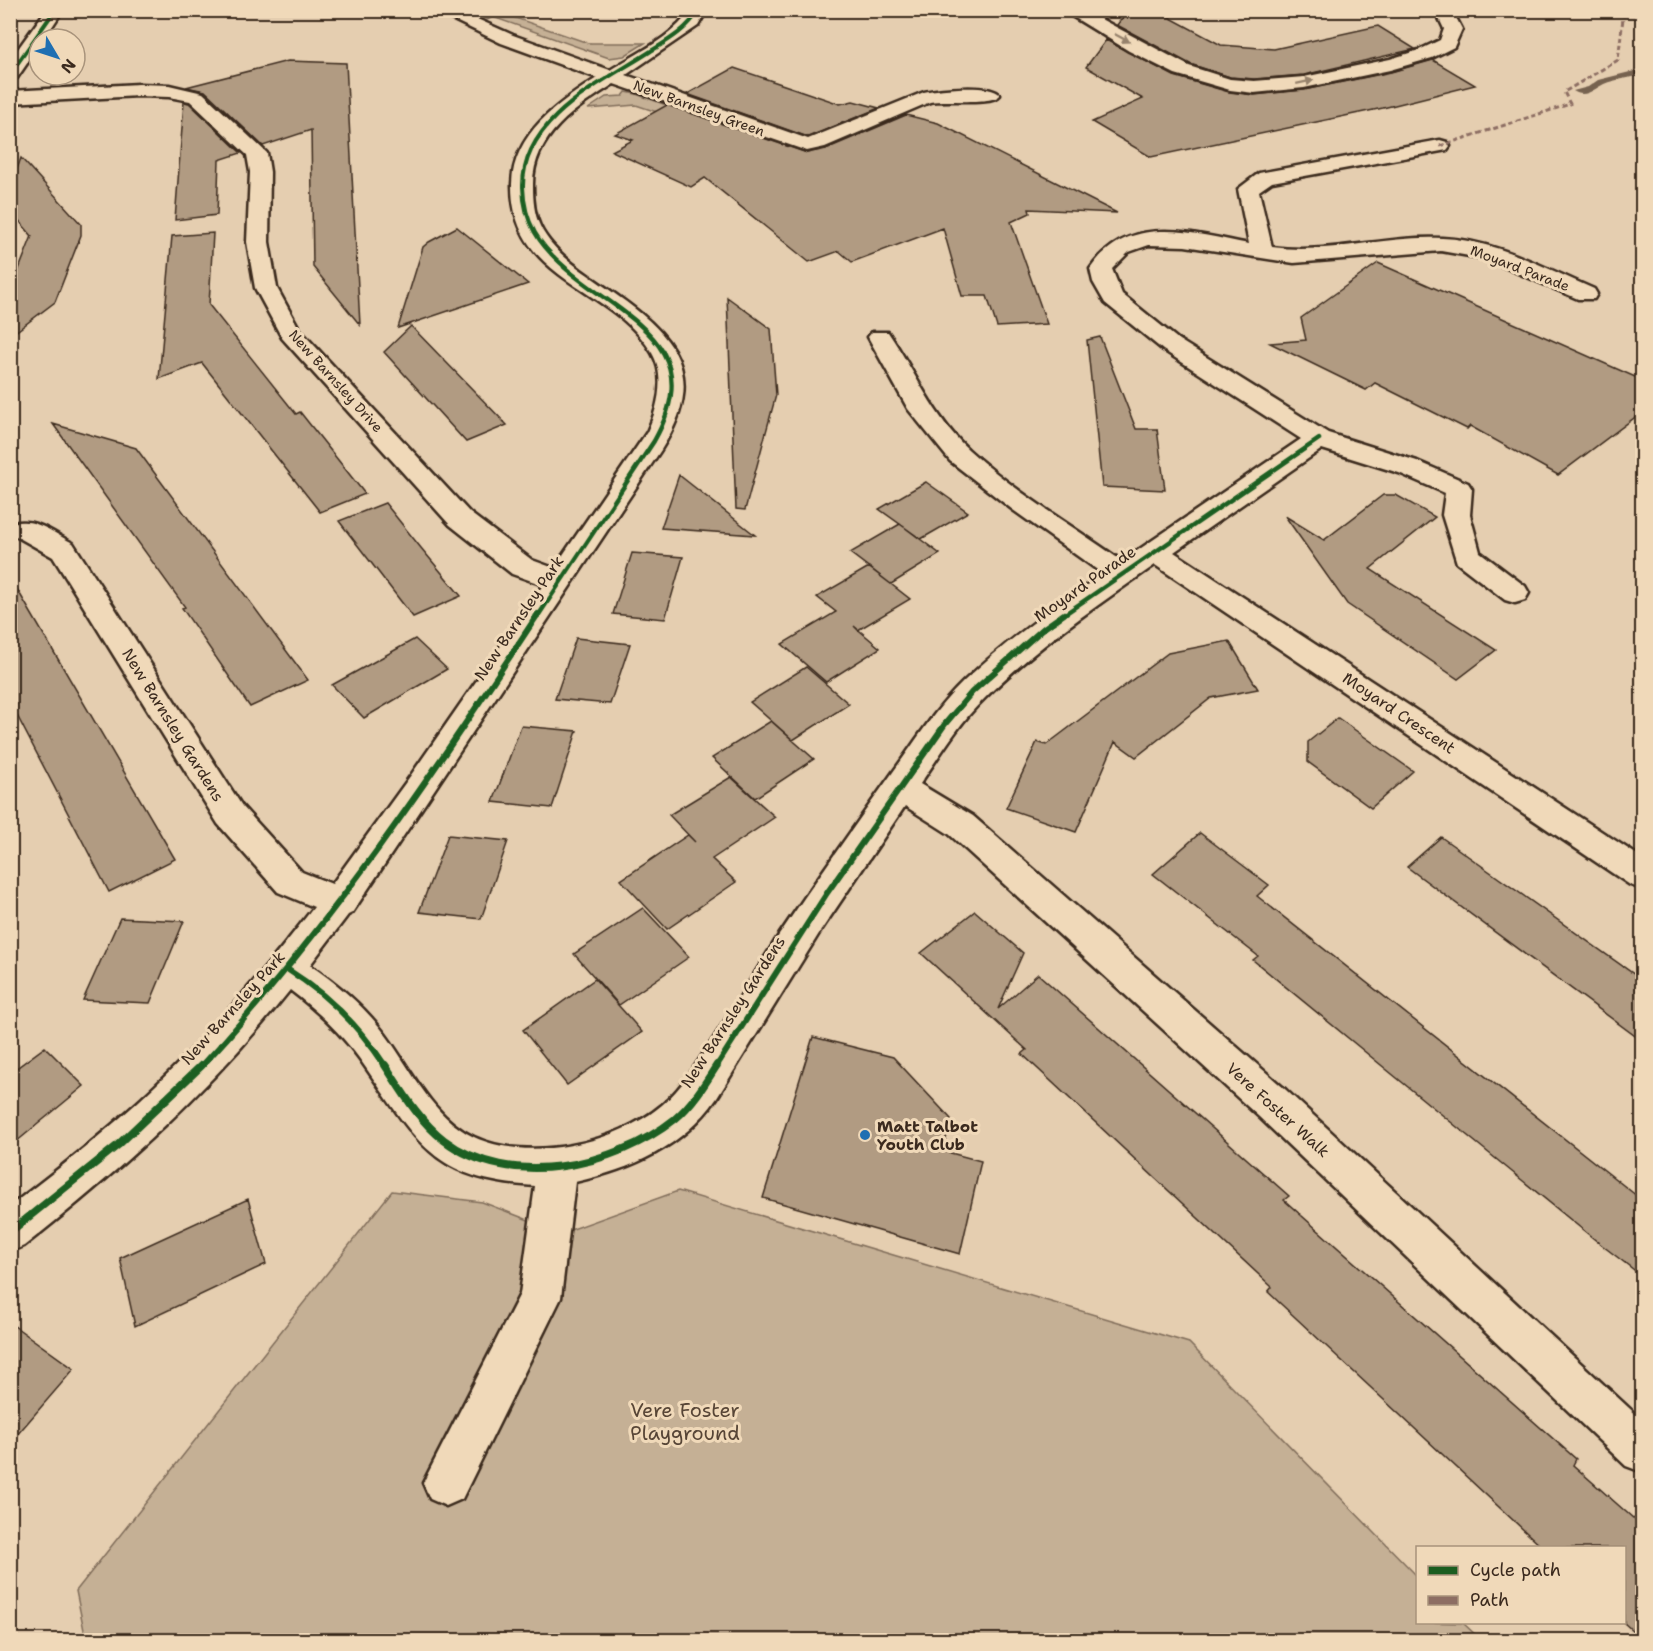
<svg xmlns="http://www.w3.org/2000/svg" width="1653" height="1651" font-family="'Shantell Sans',sans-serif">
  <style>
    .green { fill: #c5b095; stroke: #806d5a; stroke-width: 1.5 }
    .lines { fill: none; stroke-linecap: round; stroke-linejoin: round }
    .stream { fill: #766250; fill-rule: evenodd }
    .building { fill: #b19b82; stroke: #3b2a1e; stroke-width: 1.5 }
    .minor-casing { stroke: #3b2a1e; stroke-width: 5 }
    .highway-casing { stroke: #3b2a1e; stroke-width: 5 }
    .minor { fill: #f0d9b9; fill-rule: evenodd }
    .highway { fill: #f0d9b9; fill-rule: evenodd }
    .quiet { stroke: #8d6e63; stroke-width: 3; stroke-dasharray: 5 3; stroke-linecap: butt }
    .cycleway-far3-casing { stroke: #f0d9b9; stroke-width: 6 }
    .cycleway-far2-casing { stroke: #f0d9b9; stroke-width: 8 }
    .cycleway-far1-casing { stroke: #f0d9b9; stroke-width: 10 }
    .cycleway-casing { stroke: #f0d9b9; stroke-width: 11 }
    .cycleway-far3 { stroke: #1b5e20; stroke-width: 4 }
    .cycleway-far2 { stroke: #1b5e20; stroke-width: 4.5 }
    .cycleway-far1 { stroke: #1b5e20; stroke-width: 6 }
    .cycleway { stroke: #1b5e20; stroke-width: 8 }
    .oneway { fill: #96826c }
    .poi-dot { fill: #1f6fb2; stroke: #f0d9b9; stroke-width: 2 }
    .labels { text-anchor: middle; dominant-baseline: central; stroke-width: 6; stroke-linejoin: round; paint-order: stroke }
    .far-street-label { font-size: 14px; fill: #3b2a1e; stroke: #f0d9b9 }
    .street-label { font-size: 16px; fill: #3b2a1e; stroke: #f0d9b9 }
    .poi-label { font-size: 16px; font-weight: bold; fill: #3b2a1e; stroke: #f0d9b9; text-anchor: start }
    .near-park-label { font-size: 20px; fill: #574536; stroke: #f0d9b9 }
  </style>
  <rect width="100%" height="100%" fill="#e5ceb0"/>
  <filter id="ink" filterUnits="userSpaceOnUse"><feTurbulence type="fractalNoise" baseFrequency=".0167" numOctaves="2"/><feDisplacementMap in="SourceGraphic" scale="12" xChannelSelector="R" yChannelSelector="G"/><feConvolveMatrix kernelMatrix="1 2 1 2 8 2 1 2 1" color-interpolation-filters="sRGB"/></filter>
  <g filter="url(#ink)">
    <!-- green -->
    <path class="green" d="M482 11H495L588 43H645L624 56 609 58 493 17 485 21 471 15Z
      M626 92 636 94 705 119 672 117 636 105 588 109 606 97 623 96Z
      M392 1191 482 1202 562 1233 678 1191 1189 1343 1417 1576 1418 1622 1463 1623 1481 1640H86L76 1591Z"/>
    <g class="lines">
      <!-- stream -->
      <path class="stream" d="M1642 69V75C1631 78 1615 79 1604 84 1594 89 1585 99 1573 91L1588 87 1598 80Z"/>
    </g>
    <!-- building -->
    <path class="building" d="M1128 10H1156L1221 45 1274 49 1378 26 1415 49 1304 75 1254 79 1230 77 1190 64 1117 25Z
      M1106 40 1174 76 1229 92 1254 95 1304 90 1391 72 1433 60 1475 85 1383 108 1151 157 1092 122 1143 99 1086 67Z
      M288 61 346 63 360 325 313 267 311 130 263 146 205 91 186 87Z
      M734 68 840 104 853 101 879 108 808 137 687 94Z
      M184 102 189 103 241 153 219 160 217 215 175 220Z
      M667 105 807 153 826 149 906 115 938 123 1117 213 1029 209 1030 213 1011 222 1047 324 997 327 987 296H962L943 228 852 262 839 251 809 262 705 178 691 187 612 151 633 140 615 134Z
      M21 158 81 224V235L55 302 10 336V292L32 236 10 210V188Z
      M457 227 528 284 398 328 423 247 429 242Z
      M213 233 209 305 296 414 300 412 365 494 320 512 202 363 159 379 172 236Z
      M1378 263 1642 380V412L1558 475 1470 426 1467 429 1375 383 1366 390 1270 343 1306 340 1301 318Z
      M727 297 771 329 776 395 745 510 736 509Z
      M411 326 507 425 466 442 384 352Z
      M1100 337 1136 429H1157L1165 490 1102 487 1087 340Z
      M53 424 136 448 308 680 250 707 182 608 185 607Z
      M679 475 755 535 661 528Z
      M926 482 968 512 921 539 879 509Z
      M1383 495H1396L1435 517 1370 569 1496 650 1458 679 1347 604 1285 516 1324 540Z
      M385 503 421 548 461 596 413 617 339 521Z
      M900 524 940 554 891 584 850 553Z
      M632 553 683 557 665 619 613 614Z
      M869 567 910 599 858 630 854 626 880 648 826 682 782 644 836 612 817 597Z
      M10 577 175 859 109 892 10 702Z
      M576 638 630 644 610 704 555 699Z
      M415 639 447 669 364 718 332 685Z
      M1229 641 1258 689 1211 698 1136 757 1115 742 1076 832 1006 808 1037 742 1046 745 1168 653Z
      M806 667 849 704 793 740 750 702Z
      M1338 718 1413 771 1371 808 1308 762V742Z
      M771 721 814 759 755 798 712 758Z
      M521 726 577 731 552 808 493 802Z
      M731 777 775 817 712 859 736 882 667 929 621 880 688 835 695 842 669 815Z
      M1200 833 1269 885 1257 896 1642 1200V1276L1599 1243 1370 1056 1253 960 1258 956 1153 874Z
      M448 835 508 841 481 919 419 912Z
      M1441 837 1642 980V1041L1407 867Z
      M643 908 689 957 619 1005 574 954Z
      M975 911 1023 953 998 1009 1038 974 1289 1196 1284 1200 1576 1459 1573 1465 1642 1526V1639L1624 1623V1548H1543L1268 1292 1272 1287 1022 1054 1027 1050 921 953Z
      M120 918 184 921 150 1003 83 1000Z
      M595 979 642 1032 567 1085 523 1030Z
      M813 1037 893 1057 951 1119 943 1151 981 1161 960 1254 763 1198Z
      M45 1047 84 1086 10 1147V1073Z
      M248 1199 266 1264 135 1326 120 1258Z
      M10 1323 74 1369 10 1443Z"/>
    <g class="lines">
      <!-- minor casing -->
      <g class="minor-casing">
        <path id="minor" d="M433 10H457L513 35 610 70C635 54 674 37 690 10H707L698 26 626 75 808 139 924 92C938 89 991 83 1000 95 993 105 945 99 930 102L825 147 807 151 614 84C576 108 532 136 533 186 533 199 534 214 540 226 550 247 572 264 591 277 660 325 717 362 661 450L352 913 348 915 310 965C338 984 365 1007 385 1034 412 1070 432 1117 474 1137 530 1163 617 1143 662 1105 681 1089 694 1067 708 1047 731 1012 753 976 775 941 813 884 853 828 893 772 915 742 936 708 963 682 1006 641 1053 607 1103 574L1013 510 950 461 908 409 868 337 872 332H888C915 371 933 417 969 450 1015 492 1071 525 1122 561L1301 439 1163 350 1105 303 1093 282 1090 269C1129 212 1192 233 1249 244L1238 189 1259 173 1440 140 1447 142 1450 146 1447 150 1272 182 1259 191 1272 247C1329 255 1385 235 1442 238 1496 240 1545 268 1594 289L1597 294 1594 299H1578L1486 259 1441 251 1294 263 1185 246 1149 245 1129 252 1112 269 1122 294 1179 340 1328 433 1417 461 1468 483 1472 489 1470 515 1480 552 1525 586 1529 593 1525 600 1515 603 1505 600 1457 563 1442 515 1445 493 1399 473 1322 449 1174 552 1642 858V889L1630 885 1155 565C1095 607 1036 647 984 699 959 723 940 755 920 784L973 816 1286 1090 1642 1420V1472L1626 1466 1258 1116 949 834 905 806 820 932 717 1098C683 1147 632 1169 575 1182L561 1298 462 1499 446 1506 430 1499 423 1483 520 1294 535 1186C427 1180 414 1135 359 1058 340 1032 315 1009 290 990 212 1088 122 1169 24 1246L10 1252V1206C60 1168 110 1129 155 1086 213 1031 265 970 314 907L278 892 218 824 53 557 14 535 10 529 14 523C35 517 55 534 73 543L242 806 302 872 332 884 411 775 543 585 512 574 450 525 282 338 255 288 247 242 250 172 247 155 190 101 169 97 139 96 10 103V91L139 84 169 85 203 93 267 153 270 172 269 242 277 288 300 330 470 513 532 560 554 568 647 432C658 408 666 377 652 353 612 285 511 282 512 184 513 134 559 102 597 78L501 43Z
          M1062 10H1084L1189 66 1230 79 1254 81 1304 77 1390 59 1419 50 1440 40 1444 29 1435 10H1452L1462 29 1454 47 1432 58 1390 70 1304 88 1254 93 1230 90 1175 74 1129 51Z"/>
      </g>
      <!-- highway casing -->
      <g class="highway-casing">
        <path id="highway" d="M46 10H63L44 39H39V46L17 78 10 79V60Z"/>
      </g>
      <!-- minor -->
      <use href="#minor" class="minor"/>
      <!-- highway -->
      <use href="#highway" class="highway"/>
      <!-- quiet -->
      <path class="quiet" d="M1440 146 1570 104 1564 92 1618 60 1624 10"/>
      <!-- cycleway-far3 casing -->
      <g class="cycleway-far3-casing">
        <path id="cycleway-far3" d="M10 74 55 10
          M566 268C539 245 524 223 523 187 522 118 602 83 651 51 669 40 688 29 699 10"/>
      </g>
      <!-- cycleway-far2 casing -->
      <g class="cycleway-far2-casing">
        <path id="cycleway-far2" d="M538 616 654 441C709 344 624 319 564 267
          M1062 616 1319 439"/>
      </g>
      <!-- cycleway-far1 casing -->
      <g class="cycleway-far1-casing">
        <path id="cycleway-far1" d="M287 969C327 994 360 1027 386 1067
          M201 1067C329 929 435 771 538 614
          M716 1067 827 893 945 724 972 692 1044 628 1064 614"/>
      </g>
      <!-- cycleway casing -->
      <g class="cycleway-casing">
        <path id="cycleway" d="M385 1065C402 1091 419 1121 444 1140 509 1190 615 1167 675 1119 692 1105 705 1084 717 1065
          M10 1232 118 1145 202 1065"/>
      </g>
      <!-- cycleway-far3 -->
      <use href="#cycleway-far3" class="cycleway-far3"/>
      <!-- cycleway-far2 -->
      <use href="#cycleway-far2" class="cycleway-far2"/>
      <!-- cycleway-far1 -->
      <use href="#cycleway-far1" class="cycleway-far1"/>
      <!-- cycleway -->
      <use href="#cycleway" class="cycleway"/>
    </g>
    <!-- one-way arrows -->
    <defs><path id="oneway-solid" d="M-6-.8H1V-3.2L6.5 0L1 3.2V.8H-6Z" transform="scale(1.5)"/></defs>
    <g class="oneway">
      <use href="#oneway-solid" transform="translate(1122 38) rotate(28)"/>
      <use href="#oneway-solid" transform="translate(1305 82) rotate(-12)"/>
    </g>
  </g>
  <!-- markers -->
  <circle class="poi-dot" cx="865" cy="1135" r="6"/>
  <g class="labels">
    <!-- far-street labels -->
    <g class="far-street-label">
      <text transform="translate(699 108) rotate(20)">New Barnsley Green</text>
      <text transform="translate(1520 268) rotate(21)">Moyard Parade</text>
      <text transform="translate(336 381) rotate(48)">New Barnsley Drive</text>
    </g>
    <!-- street labels -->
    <g class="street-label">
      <text transform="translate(1085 584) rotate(-35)">Moyard Parade</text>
      <text transform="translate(519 618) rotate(-56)">New Barnsley Park</text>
      <text transform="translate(1399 713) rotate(34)">Moyard Crescent</text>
      <text transform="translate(173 725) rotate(58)">New Barnsley Gardens</text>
      <text transform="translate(233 1008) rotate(-48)">New Barnsley Park</text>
      <text transform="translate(733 1012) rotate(-57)">New Barnsley Gardens</text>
      <text transform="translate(1278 1110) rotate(42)">Vere Foster Walk</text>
    </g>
    <!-- poi labels -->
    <g class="poi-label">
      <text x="877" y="1126">Matt Talbot<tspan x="877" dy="18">Youth Club</tspan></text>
    </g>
    <!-- near-park labels -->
    <g class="near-park-label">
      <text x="685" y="1410">Vere Foster<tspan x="685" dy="23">Playground</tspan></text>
    </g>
  </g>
  <!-- margin -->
  <rect width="1653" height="1651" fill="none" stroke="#f0d9b9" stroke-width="36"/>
  <rect x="18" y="18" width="1617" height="1615" fill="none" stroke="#3b2a1e" stroke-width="2" filter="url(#ink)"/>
  <!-- legend -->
  <rect x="1416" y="1546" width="210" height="78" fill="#f0d9b9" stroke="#a8937b" stroke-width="1.5"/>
  <rect x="1428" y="1566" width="30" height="9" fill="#1b5e20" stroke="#a8937b" stroke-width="1.5"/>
  <text x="1470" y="1576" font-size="18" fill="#3b2a1e">Cycle path</text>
  <rect x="1428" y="1596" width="30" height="9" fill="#8d6e63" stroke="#a8937b" stroke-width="1.5"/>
  <text x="1470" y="1606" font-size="18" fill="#3b2a1e">Path</text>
  <!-- north arrow -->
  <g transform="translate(57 57) rotate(129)"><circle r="28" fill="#f0d9b9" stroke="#a8937b" stroke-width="1.5"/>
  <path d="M0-4.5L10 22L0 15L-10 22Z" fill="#1f6fb2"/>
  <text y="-9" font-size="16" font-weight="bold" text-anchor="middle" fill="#3b2a1e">N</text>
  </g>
</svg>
